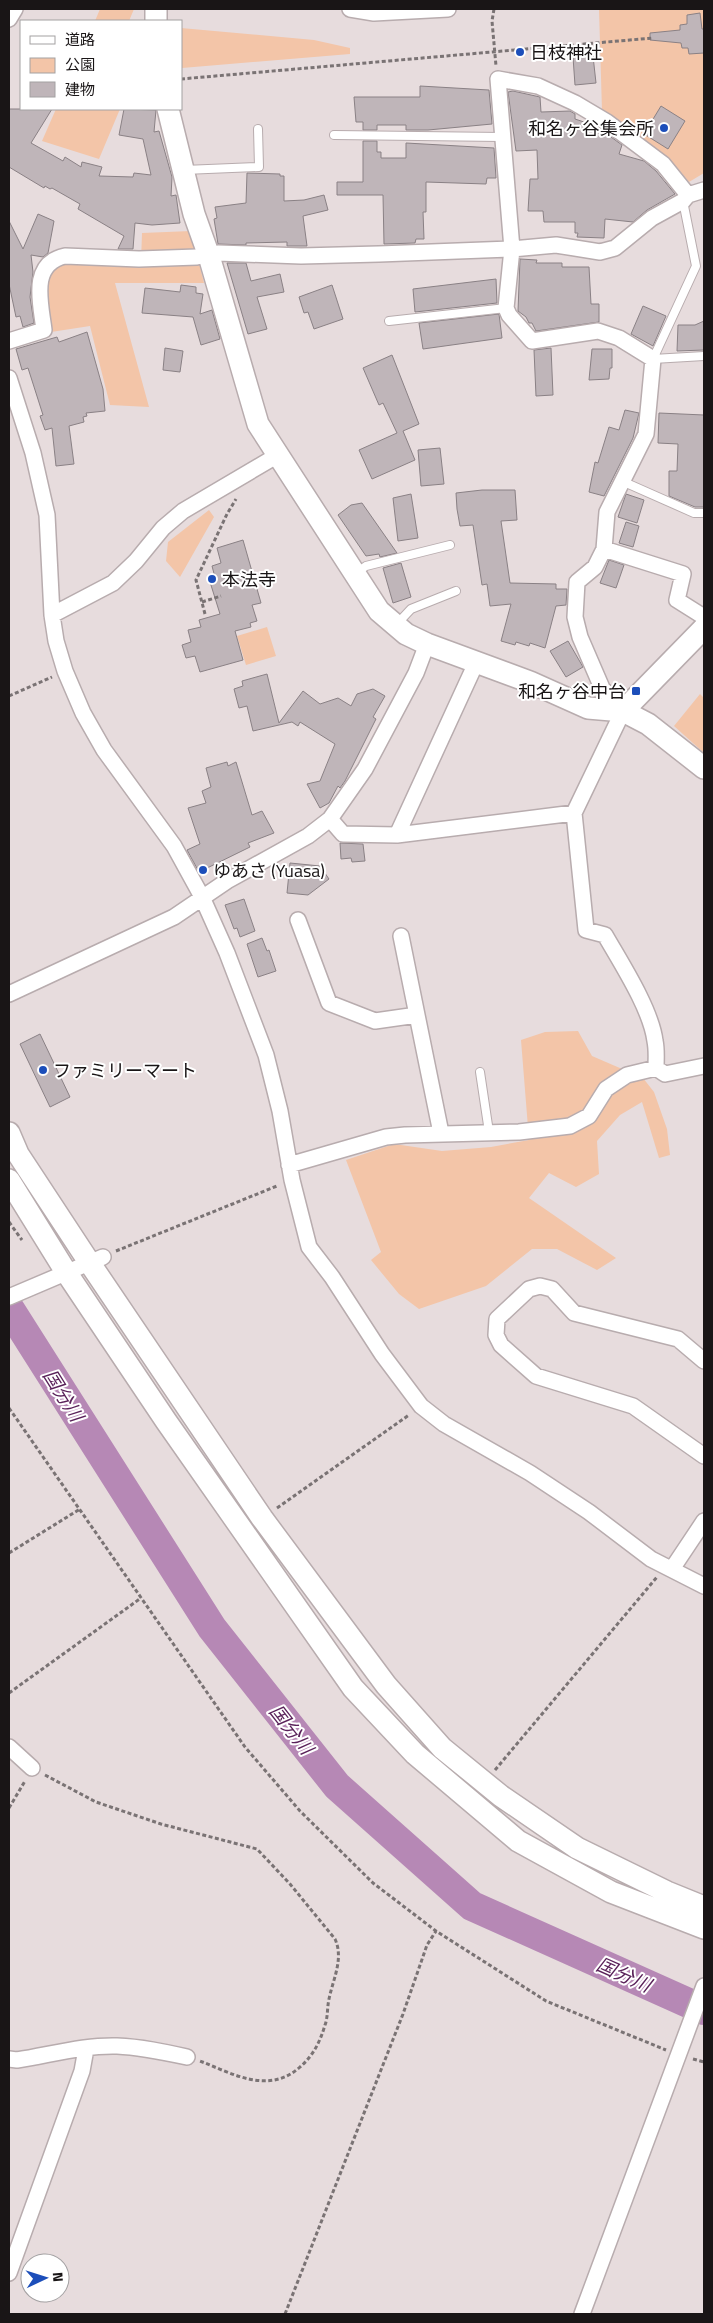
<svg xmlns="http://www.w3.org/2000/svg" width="713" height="2323" font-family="'Titillium Web','Noto Sans JP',sans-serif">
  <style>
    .green { fill: #f3c5a8 }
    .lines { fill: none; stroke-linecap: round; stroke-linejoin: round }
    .river { stroke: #b688b5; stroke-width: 30 }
    .building { fill: #bfb5b9; stroke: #8a8185 }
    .lane-casing { stroke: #b8acae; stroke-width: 10 }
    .street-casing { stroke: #b8acae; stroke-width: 18 }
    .secondary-casing { stroke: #b8acae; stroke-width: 24 }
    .path { stroke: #7a7374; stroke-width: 3; stroke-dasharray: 4 2.5; stroke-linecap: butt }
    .lane { stroke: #fff; stroke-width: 8 }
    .street { stroke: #fff; stroke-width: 15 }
    .secondary { stroke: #fff; stroke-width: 21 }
    .poi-dot { fill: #1c4eba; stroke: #fff; stroke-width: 2 }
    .labels { text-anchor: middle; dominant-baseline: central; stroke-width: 4; stroke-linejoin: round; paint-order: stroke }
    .poi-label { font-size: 18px; fill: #191516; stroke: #fff; text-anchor: start }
    .water-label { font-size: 19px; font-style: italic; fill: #5a225a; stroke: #fff }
  </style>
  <rect width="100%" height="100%" fill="#e7dcdd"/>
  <!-- green -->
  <path class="green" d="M100 9H134L129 21H95Z
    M599 9H704V173L689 182 672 162 602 111Z
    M181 28 314 40 350 48V54L182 68Z
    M56 109H120L99 159 42 141Z
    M191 231 204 283H115L149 407 110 405 90 326 51 332 43 284 60 261 141 262 142 233Z
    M209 510 214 517 180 577 166 561 168 542Z
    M267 627 276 656 246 665 237 636Z
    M700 694 704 698V753L674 726Z
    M578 1031 592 1056 643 1078 654 1092 667 1129 670 1155 659 1158 642 1102 620 1115 597 1141 599 1174 576 1187 549 1173 529 1198 616 1258 597 1270 557 1249H532L486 1286 419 1309 399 1294 371 1260 381 1252 346 1160 394 1144 442 1151 491 1147 529 1140 521 1040 545 1032Z"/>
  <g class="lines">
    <!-- river -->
    <path class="river" d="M9 1308 212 1628 337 1786 472 1906 704 2010"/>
  </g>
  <!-- building -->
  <path class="building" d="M700 13 702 29H704V53L689 54 688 48H682L681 43 650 40V33L680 30V25L687 24V15Z
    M593 56 596 83 575 85 573 57Z
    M420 86 489 90 492 124 428 130H406V125H377V130H363V122H356L354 97H420Z
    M513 91 540 97 541 112 570 111 575 114V119L596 126 594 131 611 137 622 145 619 154 644 161 656 171 675 194 647 210 633 222 605 219 604 238 577 237 578 233H575V222H544L543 211H528L530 179H538L537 150 516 151 508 92Z
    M661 106 685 121 668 149 644 134Z
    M9 109H52L31 143 63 161 65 157 81 167 82 162 102 167 99 176 133 177 134 173 151 175 143 139 119 135 124 109 156 110 154 132 159 131 172 177 171 196 176 195 180 223 152 225 135 223 133 249H118L124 236 78 209 80 204 52 188 50 189 45 186 44 188 9 167Z
    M363 141H377V152H381V158H406V143L494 148 496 178H487L486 184 426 182V212H423L424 239H416L415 243 384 244 383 195H337V182H363Z
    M247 173 280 174V176H284V201L304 200 324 195 328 210 303 216 307 246H287V242L246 243V245L218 244 214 219 217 218 215 207 246 203Z
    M38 214 54 221 48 253 43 257 31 255 33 272 30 297 34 323 23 327 20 316 16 317 9 284V221L23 249Z
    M520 259 537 260 536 263H562V267H589L591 304H599V322L536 331 532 323H529L526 317 518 311Z
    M227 263H246L251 281 280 274 284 292 257 297 267 329 248 334Z
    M496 279 497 303 415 312 413 289Z
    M181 285 196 287V293L203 294 200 314 212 310 220 339 201 345 193 317 142 313 145 288 180 292Z
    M332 285 343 319 314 329 308 312 304 313 299 297Z
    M643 306 666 316 653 346 631 334Z
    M499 314 502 338 423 349 419 323Z
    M704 321V350L677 351 678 325H695Z
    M87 332 103 389 105 411 86 413 87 416 83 417 84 422 69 426 74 464 56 466 52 428 45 430 40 416 43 415 28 368 22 370 16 349 57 337 59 342Z
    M165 348 183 351 180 372 163 370Z
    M551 348 553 395 536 396 534 350Z
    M592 349H612V368H610L609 379 589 380Z
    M392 355 419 424 403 431 415 460 372 479 359 450 397 433 383 403 379 405 363 368Z
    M625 410 639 413 633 438 604 496 589 492 595 462 598 463 609 427 619 430Z
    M659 413 704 415V507H695L669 496V471H677L678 444 658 443Z
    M440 448 444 484 421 486 418 450Z
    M482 490H515L517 520 501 521 510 583 556 584V589H567L566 605 556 606 545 648 530 643 529 646 516 642 515 645 501 641 511 604 490 606 487 584 482 585 473 525 460 526 457 509 456 493Z
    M411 494 418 538 398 541 393 498Z
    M626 494 644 500 637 523 618 517Z
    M362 503 397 553 380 557 379 554 366 556 338 515 351 505Z
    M626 522 639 526 633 547 619 543Z
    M243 540 261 603 252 605 257 621 250 623 251 627 235 631 243 660 200 672 195 656 186 658 182 645 191 642 188 630 201 627 199 620 220 614 210 582 216 581 212 566 221 563 217 548Z
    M609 560 624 565 616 588 600 583Z
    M401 563 411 597 393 603 383 568Z
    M568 641 583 667 566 677 550 651Z
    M267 674 279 723 303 691 320 704 338 698 351 706 357 694 373 689 385 696 373 717 376 719 345 781 340 788 338 786 329 803 320 808 307 784 320 781 335 744 300 722 298 726 292 722 253 731 247 706 239 708 234 689 243 686 242 681Z
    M227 762 228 766 236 762 252 815 262 811 274 833 248 843 250 847 199 872 187 850 200 844 188 808 206 803 202 791 211 787 206 768Z
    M340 843 363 844 365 861 352 862 351 858 341 859Z
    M290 863 320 866 329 879 308 895 287 893Z
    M244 899 255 931 240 937 237 928 234 929 225 905Z
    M262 938 267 951 269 950 276 971 258 977 247 944Z
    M40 1034 70 1097 50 1107 20 1044Z"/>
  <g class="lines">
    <!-- lane casing -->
    <g class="lane-casing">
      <path id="lane" d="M334 135 502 137
        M184 170 259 167 258 129
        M683 201 696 266 653 359 704 356
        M389 321 506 308
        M624 482 694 513H704
        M356 573 366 566 450 545
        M396 625 411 609 456 591
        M480 1072 489 1132"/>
    </g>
    <!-- street casing -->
    <g class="street-casing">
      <path id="street" d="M350 9 374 13 448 9
        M9 19 15 9
        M688 195 663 164 607 122 575 103 538 86 498 79 512 249 506 308 509 315 532 341 598 331 619 338 653 359 646 434 607 512 604 549 595 567 577 582 575 617 580 637 602 688 623 711 574 813 586 930 605 935C621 963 651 1009 655 1041 657 1050 656 1059 656 1068L665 1074 704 1066
        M9 341 44 330C41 304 29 264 65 256L139 259 197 257 218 253 301 256 379 254 512 249 556 245 600 252 615 248 652 218 683 201 688 195 704 190
        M9 378 33 453 47 515 52 615 56 641 65 671 83 713 104 750 174 846 202 897 227 953 266 1055 280 1111 292 1180 309 1247 332 1277 382 1354 421 1406 444 1424 530 1473 589 1512 651 1559 704 1586
        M604 549 683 574 677 600 704 617
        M52 615 113 583 136 561 163 528 183 511 278 455
        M330 819 343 834 397 835 574 813
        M397 835 476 663
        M298 920 329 1003 375 1021 417 1015 401 936
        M9 994 174 917 227 881 308 836 330 819 365 769 416 673 427 644
        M417 1015 441 1133
        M289 1165 386 1137 405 1135 519 1132 570 1126 589 1116 606 1089 627 1075 656 1068
        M9 1297 103 1257
        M704 1361 678 1339 574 1313 552 1289 540 1286 529 1289 497 1319 496 1335 501 1345 536 1376 633 1406 704 1456
        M672 1569 704 1521
        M9 1747 32 1768
        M9 2059 17 2060C50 2055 84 2045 117 2046 141 2047 164 2052 187 2057
        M9 2273 82 2071 86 2049
        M582 2314 704 1986"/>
    </g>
    <!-- secondary casing -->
    <g class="secondary-casing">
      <path id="secondary" d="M156 9V21
        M168 109 194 214 209 256 258 424 379 611 406 634 427 644 530 682 588 708 623 711 648 724 704 768
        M623 711 704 628
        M9 1133 18 1154 89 1262 262 1518 386 1685 442 1748 501 1796 577 1848 667 1892 704 1907
        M9 1180 66 1272 166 1421 353 1688 415 1754 518 1841 611 1892 704 1928"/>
    </g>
    <!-- path -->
    <path class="path" d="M494 9 492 21 496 66
      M181 79 653 38
      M202 602 221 596
      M205 614 196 580 227 514 236 499
      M9 696 52 677
      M9 1222 22 1240
      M116 1251 277 1186
      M9 1408 245 1747 300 1811 373 1883 436 1931 546 2001 666 2050
      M277 1508 409 1415
      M9 1553 80 1509
      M9 1693 141 1598
      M495 1770 657 1577
      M45 1775 96 1802 161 1824 257 1849 290 1884 335 1939C344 1959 333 1979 329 1999 327 2008 328 2017 325 2025 320 2042 313 2056 300 2067 269 2095 233 2074 200 2061
      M9 1808 25 1781
      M693 2059 704 2062
      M285 2314 403 2014 427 1945 436 1931"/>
    <!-- lane -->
    <use href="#lane" class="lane"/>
    <!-- street -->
    <use href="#street" class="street"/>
    <!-- secondary -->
    <use href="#secondary" class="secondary"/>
  </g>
  <!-- markers -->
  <g class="poi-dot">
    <circle cx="520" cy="52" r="5"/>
    <circle cx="664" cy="128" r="5"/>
    <circle cx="212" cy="579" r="5"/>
    <rect x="631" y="686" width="10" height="10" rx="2.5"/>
    <circle cx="203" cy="870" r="5"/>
    <circle cx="43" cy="1070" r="5"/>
  </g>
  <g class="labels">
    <!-- poi labels -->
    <g class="poi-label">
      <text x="530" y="52">日枝神社</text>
      <text x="654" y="128" text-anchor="end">和名ヶ谷集会所</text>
      <text x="222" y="579">本法寺</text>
      <text x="626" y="691" text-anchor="end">和名ヶ谷中台</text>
      <text x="213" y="870">ゆあさ (Yuasa)</text>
      <text x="53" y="1070">ファミリーマート</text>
    </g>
    <!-- water labels -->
    <g class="water-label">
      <text transform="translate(64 1395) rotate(58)">国分川</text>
      <text transform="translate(292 1729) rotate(52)">国分川</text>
      <text transform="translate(624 1974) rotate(24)">国分川</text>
    </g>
  </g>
  <!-- border -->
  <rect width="713" height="2323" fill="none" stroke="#191516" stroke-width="20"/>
  <!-- legend -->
  <rect x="20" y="20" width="162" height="90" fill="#ffffff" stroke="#a3a1a2"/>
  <rect x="30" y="36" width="25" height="8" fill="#ffffff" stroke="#a3a1a2"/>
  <text x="65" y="45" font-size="15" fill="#191516">道路</text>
  <rect x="30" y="58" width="25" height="15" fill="#f3c5a8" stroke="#a3a1a2"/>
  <text x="65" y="70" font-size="15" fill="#191516">公園</text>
  <rect x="30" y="82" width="25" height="15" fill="#bfb5b9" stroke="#a3a1a2"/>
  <text x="65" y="95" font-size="15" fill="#191516">建物</text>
  <!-- north arrow -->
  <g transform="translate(45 2278) rotate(86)"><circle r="24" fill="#ffffff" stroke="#a3a1a2"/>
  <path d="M0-4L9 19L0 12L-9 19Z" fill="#1c4eba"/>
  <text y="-8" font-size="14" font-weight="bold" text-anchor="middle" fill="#191516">N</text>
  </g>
</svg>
